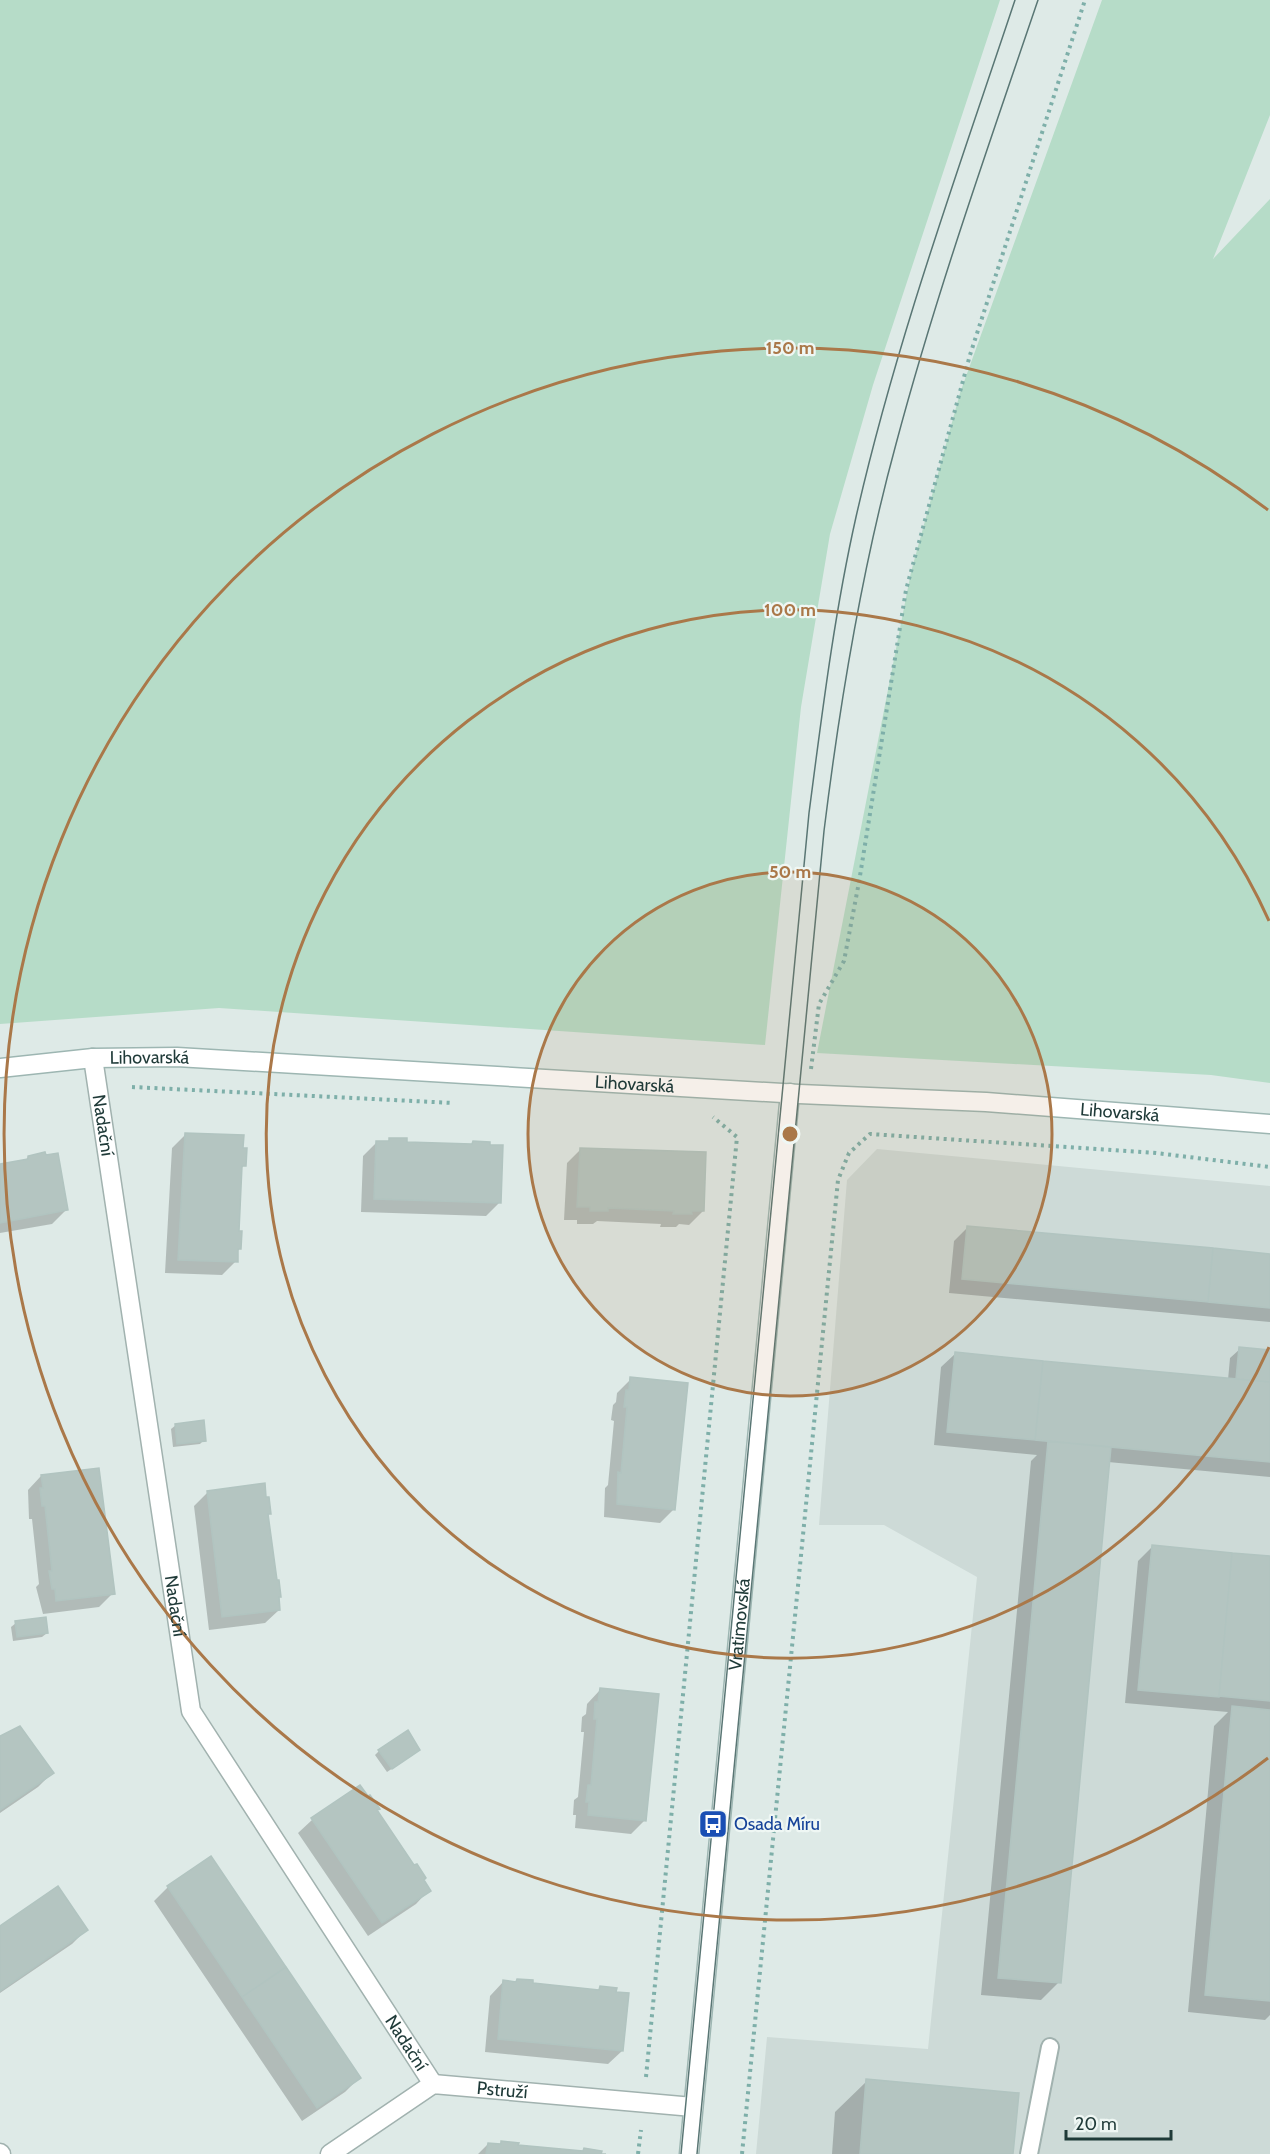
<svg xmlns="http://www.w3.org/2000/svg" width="1270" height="2154" font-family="Cabin,sans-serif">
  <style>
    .built { fill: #cddad7 }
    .green { fill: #b6dcc8 }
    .shadow { fill: #0003 }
    .building { fill: #b4c5c1; stroke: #b1c4c0; stroke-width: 1.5 }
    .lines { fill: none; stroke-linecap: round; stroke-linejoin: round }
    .lane-casing { stroke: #a1b2af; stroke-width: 20 }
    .street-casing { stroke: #a1b2af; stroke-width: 21 }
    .secondary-casing { stroke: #9db6b2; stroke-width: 21 }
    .path { stroke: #7eafa9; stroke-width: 4; stroke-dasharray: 3 4.5; stroke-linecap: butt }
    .lane { stroke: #fff; stroke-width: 16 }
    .street { stroke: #fff; stroke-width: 18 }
    .secondary { stroke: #fff; stroke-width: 18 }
    .tram { stroke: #597674; stroke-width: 1.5 }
    .ring { fill: none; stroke: #aa7849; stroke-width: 3 }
    .labels { text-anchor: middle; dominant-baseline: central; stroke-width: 4.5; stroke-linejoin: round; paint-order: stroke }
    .street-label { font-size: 18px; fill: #1f3a38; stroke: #eff7f4 }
    .transit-label { font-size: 18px; fill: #164399; stroke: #eff7f4; text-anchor: start }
    .centre { fill: #aa7849; stroke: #eff7f4; stroke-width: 3 }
    .ring-label { font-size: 18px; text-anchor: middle; font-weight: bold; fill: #aa7849; stroke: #eff7f4; stroke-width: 4.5; stroke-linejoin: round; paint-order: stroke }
  </style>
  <rect width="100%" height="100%" fill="#deeae7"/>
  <!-- built -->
  <path class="built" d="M877 1149 1270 1186V2154H756L767 2037 928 2049 977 1577 884 1525H819L847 1180Z"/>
  <!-- green -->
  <path class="green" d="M0 0H1000L873 385 830 534 801 707 765 1045 219 1008 0 1024Z
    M1102 0H1270V115L1213 259 1270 199V1083L1211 1075 817 1053 911 572 960 393Z"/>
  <!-- shadow -->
  <path class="shadow" d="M186 1134 244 1165 241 1169 238 1233 240 1248 237 1252 236 1261 222 1275 165 1273 172 1148Z
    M390 1139 405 1143 470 1146 473 1142 499 1203 486 1216 361 1212 363 1156 377 1142 386 1143Z
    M580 1150 703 1211 689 1225 679 1224 676 1227H660L661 1224 597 1221 593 1224H577V1220H564L567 1163Z
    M28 1157 66 1210 52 1224 0 1233V1165L25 1161Z
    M967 1228 1270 1256V1322L949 1293 954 1241Z
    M1240 1349 1270 1352V1477L1108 1462 1059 1982 1041 2000 981 1995 1031 1461 1037 1455 934 1445 941 1367 955 1354 1228 1380 1230 1358Z
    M631 1379 674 1509 660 1523 604 1517 605 1488 608 1485 614 1421 611 1420 613 1405 616 1402 617 1393Z
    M176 1425 204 1440 200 1444 173 1447 171 1429Z
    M41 1476 113 1593 99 1607 43 1614 36 1587 39 1584 32 1519H29L28 1490Z
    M208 1492 269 1514 267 1516 279 1610 265 1623 209 1630 194 1506Z
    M1152 1547 1270 1558V2015L1265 2020 1188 2012 1214 1726 1228 1712 1125 1703 1138 1561Z
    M16 1623 47 1633 42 1637 13 1641 11 1627Z
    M600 1690 645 1820 631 1834 575 1828 576 1815H573L574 1800 578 1797 584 1732H581L582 1717 586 1714 587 1704Z
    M0 1738 52 1773 38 1787 0 1813Z
    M379 1751 414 1754 387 1772 375 1755Z
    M360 1787 429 1890 416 1904 368 1936 298 1833 312 1820Z
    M168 1887 359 2078 345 2092 302 2121 154 1901Z
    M0 1927 86 1930 72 1944 0 1993Z
    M532 1981V1985L597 1991 600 1988 622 2051 608 2064 485 2052 490 1996 503 1982Z
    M867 2081 1011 2154H832L835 2112Z
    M501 2142 516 2146 600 2154H478L488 2144 499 2145Z"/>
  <!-- building -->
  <path class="building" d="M185 1133 244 1135 243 1148H247L246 1166H242L239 1231H242L241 1249H238V1262L178 1260Z
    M389 1138H407V1142L472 1144 473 1141 490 1142V1145H503L501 1203 374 1199 376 1141H389Z
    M580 1148 706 1152 704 1211H691L692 1214H673L674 1211 608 1208V1211H590V1207H577Z
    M45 1152 46 1155 58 1153 68 1210 0 1223V1164L28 1159V1156Z
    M967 1226 1213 1248 1208 1302 962 1279Z
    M1213 1248 1270 1254V1308L1208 1302Z
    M1239 1347 1270 1350V1382L1236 1379Z
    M955 1352 1043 1361 1035 1440 947 1432Z
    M1043 1361 1270 1382V1462L1035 1440Z
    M630 1377 688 1383 675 1510 617 1504 618 1472 621 1473 627 1407H624L626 1390H629Z
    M204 1420 206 1441 177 1444 175 1424Z
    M1048 1441 1111 1447 1061 1983 998 1978Z
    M99 1468 115 1594 56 1601 55 1589H52L49 1571H52L45 1506H42L40 1488H43L41 1475Z
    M265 1483 266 1497H269L271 1514H268L277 1580H279L281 1597H279L280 1610 222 1617 207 1491Z
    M1152 1545 1232 1553 1219 1697 1138 1690Z
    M1232 1553 1270 1556V1701L1219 1696Z
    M46 1617 48 1633 17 1637 15 1621Z
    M600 1688 659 1694 646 1821 588 1815 589 1802H586L588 1785H591L597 1719H594L595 1702H598Z
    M1232 1706 1270 1710V2001L1205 1995Z
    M20 1726 54 1773 0 1810V1736Z
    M408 1730 420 1750 392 1769 378 1750Z
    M360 1785 368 1796 370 1795 380 1809 377 1810 414 1865 417 1864 426 1878 424 1880 431 1891 382 1923 311 1818Z
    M211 1856 286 1967 242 1997 167 1886Z
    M58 1886 88 1930 0 1991V1926Z
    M286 1967 361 2078 317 2108 242 1997Z
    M517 1979 533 1980V1983L599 1990 600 1986 617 1988 616 1992 629 1993 623 2051 498 2039 503 1980 516 1982Z
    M866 2079 1019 2093 1013 2154H860Z
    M501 2141 519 2143 518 2145 583 2151 584 2148 602 2151 601 2154H606H486L488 2143 501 2144Z"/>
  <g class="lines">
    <!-- lane casing -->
    <g class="lane-casing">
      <path id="lane" d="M1029 2154 1050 2047"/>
    </g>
    <!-- street casing -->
    <g class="street-casing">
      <g id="street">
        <path id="s1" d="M93 1058 191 1711 433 2084"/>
        <path d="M0 2153 1 2154"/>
        <path id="s2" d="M330 2154 433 2084 693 2107"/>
      </g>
    </g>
    <!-- secondary casing -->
    <g class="secondary-casing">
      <g id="secondary">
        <path id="s3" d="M0 1068 93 1058 177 1057 799 1094 986 1102 1270 1124"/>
        <path id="s4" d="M689 2154 790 1093"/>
      </g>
    </g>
    <!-- path -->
    <path class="path" d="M811 1069 819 1004 844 961 859 882 906 590 970 355 1085 0
      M132 1087 454 1103
      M646 2077 737 1137 713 1117
      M638 2154 641 2130
      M742 2154 838 1180 849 1153 870 1134 1156 1153 1270 1167"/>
    <!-- lane -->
    <use href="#lane" class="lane"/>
    <!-- street -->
    <use href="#street" class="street"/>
    <!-- secondary -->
    <use href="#secondary" class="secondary"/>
    <!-- tram -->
    <path class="tram" d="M681 2154 809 813C822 714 834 615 856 517 896 341 958 171 1015 0
      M697 2154 824 831C840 701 861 572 896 444 936 294 988 147 1038 0"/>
  </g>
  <!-- distance rings -->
  <circle cx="790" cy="1134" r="262" fill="#aa7849" fill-opacity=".12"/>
  <g class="ring">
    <circle cx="790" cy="1134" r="262"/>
    <path d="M1269 1347A524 524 0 1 1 1269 921"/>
    <path d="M1268 1758A786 786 0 1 1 1268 510"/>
  </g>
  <!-- icons -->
  <defs>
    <g id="bus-square" transform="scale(1.5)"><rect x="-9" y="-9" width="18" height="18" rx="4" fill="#1a4fb4" stroke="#eff7f4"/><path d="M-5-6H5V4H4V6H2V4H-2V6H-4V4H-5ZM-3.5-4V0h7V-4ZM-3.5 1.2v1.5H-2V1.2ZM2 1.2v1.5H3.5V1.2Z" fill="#fff"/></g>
  </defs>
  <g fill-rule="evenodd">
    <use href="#bus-square" x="713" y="1824"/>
  </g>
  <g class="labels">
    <!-- street labels -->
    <g class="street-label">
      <text stroke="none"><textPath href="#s3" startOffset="150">Lihovarská</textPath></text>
      <text stroke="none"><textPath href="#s3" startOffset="636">Lihovarská</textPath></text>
      <text stroke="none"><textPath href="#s3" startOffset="1122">Lihovarská</textPath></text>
      <text stroke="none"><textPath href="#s1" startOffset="68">Nadační</textPath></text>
      <text stroke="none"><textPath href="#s1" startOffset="554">Nadační</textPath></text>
      <text stroke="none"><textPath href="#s4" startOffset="532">Vratimovská</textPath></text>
      <text stroke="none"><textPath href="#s1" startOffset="1056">Nadační</textPath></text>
      <text stroke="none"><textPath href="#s2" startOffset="194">Pstruží</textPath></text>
    </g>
    <!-- transit labels -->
    <g class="transit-label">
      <text x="734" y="1824">Osada Míru</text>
    </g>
  </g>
  <circle cx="790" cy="1134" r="9" class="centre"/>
  <g class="ring-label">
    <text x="790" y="354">150 m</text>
    <text x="790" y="616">100 m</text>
    <text x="790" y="878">50 m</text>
  </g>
  <!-- scale -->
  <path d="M1066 2130v9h105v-9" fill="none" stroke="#1f3a38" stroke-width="3"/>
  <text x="1075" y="2130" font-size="18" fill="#1f3a38" stroke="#eff7f4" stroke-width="4.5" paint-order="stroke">20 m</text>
</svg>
